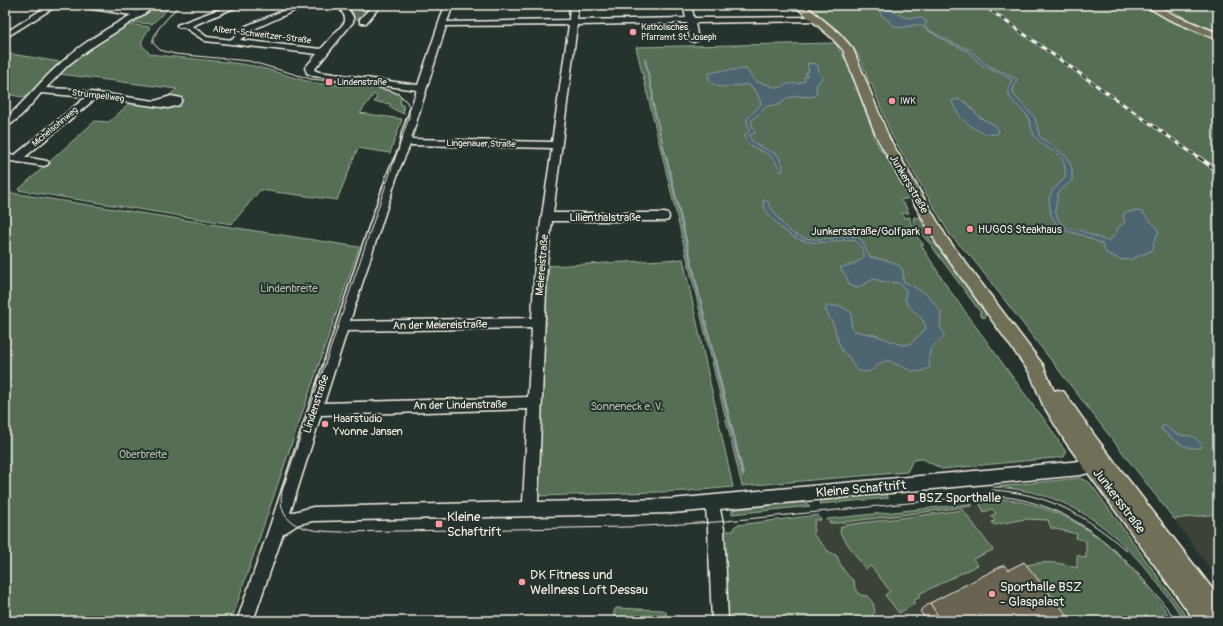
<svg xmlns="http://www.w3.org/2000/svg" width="1223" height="626" font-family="Pangolin,sans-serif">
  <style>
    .built { fill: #3a4238 }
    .green { fill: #556e54; stroke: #a4b09e }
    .water { fill: #4d6571; stroke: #909da1 }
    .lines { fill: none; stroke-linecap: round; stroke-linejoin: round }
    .stream-far2 { stroke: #909da1; stroke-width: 2 }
    .stream-far1 { stroke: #909da1; stroke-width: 2.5 }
    .stream { stroke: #909da1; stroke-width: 3 }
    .minor-casing { stroke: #f4f1e8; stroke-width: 3 }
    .major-casing { stroke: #f4f1e8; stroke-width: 3 }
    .minor { fill: #26332d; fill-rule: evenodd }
    .major { fill: #706f59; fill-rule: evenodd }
    .tram { stroke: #f4f1e8; stroke-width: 1 }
    .rail-far1-casing { stroke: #f4f1e8; stroke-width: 3 }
    .rail-casing { stroke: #f4f1e8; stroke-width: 4 }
    .rail-far1 { stroke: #26332d; stroke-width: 2; stroke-dasharray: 5.5; stroke-linecap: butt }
    .rail { stroke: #26332d; stroke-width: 2.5; stroke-dasharray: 7; stroke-linecap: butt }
    .wall { fill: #5b5647; stroke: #f4f1e8 }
    .building { fill: #6a6452; stroke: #f4f1e8 }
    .poi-dot { fill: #ff9aa2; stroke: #26332d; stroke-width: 1.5 }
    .labels { text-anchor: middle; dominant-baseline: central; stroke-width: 4; stroke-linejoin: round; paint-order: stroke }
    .far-poi-label { font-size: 9px; fill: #f4f1e8; stroke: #26332d; text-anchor: start }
    .far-street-label { font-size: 9px; fill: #f4f1e8; stroke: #26332d }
    .street-label { font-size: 11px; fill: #f4f1e8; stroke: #26332d }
    .poi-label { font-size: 11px; fill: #f4f1e8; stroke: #26332d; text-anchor: start }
    .park-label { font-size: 11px; fill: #b4bdad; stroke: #26332d }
    .near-street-label { font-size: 13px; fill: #f4f1e8; stroke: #26332d }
    .near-poi-label { font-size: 13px; fill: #f4f1e8; stroke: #26332d; text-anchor: start }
  </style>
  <rect width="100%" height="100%" fill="#26332d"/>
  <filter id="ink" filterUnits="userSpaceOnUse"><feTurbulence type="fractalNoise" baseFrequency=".025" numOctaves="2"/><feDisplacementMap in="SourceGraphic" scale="8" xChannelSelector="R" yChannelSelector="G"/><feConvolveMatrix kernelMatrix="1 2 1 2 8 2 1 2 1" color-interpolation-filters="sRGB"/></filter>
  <g filter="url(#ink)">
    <!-- built -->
    <path class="built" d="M980 502 1011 504 1088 536 1166 621H728L723 534 727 531H734V527L737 525 821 520 968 504 980 505Z
      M1218 514V580L1174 519Z"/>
    <!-- green -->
    <path class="green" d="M157 5H172L152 24 129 22Z
      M348 5H374C368 13 363 21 352 20V17L354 15Z
      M806 5H1143L1173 22 1218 39V514L1174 519 972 258 950 235 945 226 891 134 872 85 869 83C866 75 864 65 859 57 847 34 825 21 806 5Z
      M1160 5H1218V31L1197 24Z
      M128 24 150 27 142 40V45L150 54C184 59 219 60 253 66 274 70 294 79 315 83 338 87 385 84 402 97L400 100 401 102H400L401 105H403L404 114 389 107 391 104 374 102 377 97 374 94 360 113 402 119 390 153 358 148 337 200 260 190 232 224 18 190 95 121 109 122 132 101 157 105 177 89 60 74 91 46Z
      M835 43 848 64 855 89H857L875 136 873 137 882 152H884L910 198 900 200 901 203H904L909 213H902L904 218 910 217C910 227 917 238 924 245H921L950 291 1035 408C1040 411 1059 442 1064 449L1066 453 1064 457 942 469 923 459 913 460 907 472 742 486 636 47Z
      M5 53 60 62 28 98 5 94Z
      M5 192 359 247 231 621H5Z
      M914 217 920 218 931 241 936 245 986 314 984 318 982 317 979 314 981 313 930 244 916 228 913 222Z
      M683 259 733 487 689 491 538 496 544 322 549 266Z
      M1080 478 1090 483 1190 621H1185C1136 550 1086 491 993 487Z
      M885 494 889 498 819 504 820 501Z
      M986 498C1074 501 1125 553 1173 621H1056L1029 572 1027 565C1045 561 1060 562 1077 568V555L1086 558V541L1076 538 1077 534 1051 528 1048 520 1025 519 994 525 992 522 995 521 991 516 996 513 992 509 984 512 977 499Z
      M804 502 810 506 732 514V510L735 509Z
      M968 504H972V506L837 523H830L827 519Z
      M963 510 993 550 973 559 978 565 919 594 920 597 913 601 915 604 899 613 885 595 890 591 871 566 865 569 840 533 841 527 846 525Z
      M818 515 821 520H815L813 534 828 551 837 556C841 567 845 574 854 581L855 588 860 595 867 596 873 603 875 612 872 616 875 621H728L723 534 727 531H734V527L737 525Z
      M616 608 662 610 666 612 667 621H614V611Z"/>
    <!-- water -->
    <path class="water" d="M883 10C893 8 896 14 904 17 913 20 919 14 926 21V24L925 26 927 29 949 41 970 50 987 65 1017 79 1013 90 1014 95 1035 118 1040 137 1067 157 1072 168V181L1062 189 1058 194 1055 211 1059 221 1067 228 1079 230 1107 241 1114 236 1118 228 1125 222 1123 217 1124 213 1135 211 1142 212 1156 227 1159 232 1154 241 1153 250 1132 259 1121 260 1106 253 1102 244 1082 235 1066 231 1057 225 1051 215 1049 199 1052 191 1065 178C1067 147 1052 157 1037 139 1030 132 1032 122 1026 114 1019 106 1007 100 1008 87L1012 81 1011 79 983 66 967 51 945 41 920 25H915L900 28 892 25 888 20 881 15 880 12Z
      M807 63 816 64 818 66 819 74 823 77 816 86 817 92 815 96 809 97 796 96 787 98 779 105 767 106 751 121 755 133 749 135C752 147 769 149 778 155L783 166 782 172 779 170C773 148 758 156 745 139V135L750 130 747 122V119L761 104 757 93 749 85C737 83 713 95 708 76V74L718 71 746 69 755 81 778 88C781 87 783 86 785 85 792 82 799 86 805 80L804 77 807 75 806 72 809 71Z
      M957 99 966 102 979 117 995 125 999 131 997 134C979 138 956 117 952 101Z
      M765 200 768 202C770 208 775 213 778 218 792 239 808 241 832 238 841 237 851 233 860 239 866 243 865 252 870 257L890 261 900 266 903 271V281L927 294 941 312 940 326 944 334V337L931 348 929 356 930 366C918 379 903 366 889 361 876 360 876 372 865 372 854 372 853 363 848 356 846 354 842 352 841 349 837 341 836 328 831 320 829 316 827 313 825 309L827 306H840L851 312C853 318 849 326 854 331L875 335 902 345 910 344 926 329C925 316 908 310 905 299 905 296 906 293 906 290L899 283 884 282 874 279 857 288 849 285 847 278 840 268 853 264 864 258C863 252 861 243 854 240 849 238 842 241 836 241 810 245 794 242 775 222 770 216 763 209 763 201Z
      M1163 425C1168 427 1171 432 1177 434 1190 438 1191 431 1202 446L1201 448C1183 450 1176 440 1163 431L1161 428Z"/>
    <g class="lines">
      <!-- stream-far2 -->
      <path class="stream-far2" d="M144 14 159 5
        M645 59 653 96 652 100 666 158
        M35 100 43 91"/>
      <!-- stream-far1 -->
      <path class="stream-far1" d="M666 157 715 362"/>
      <!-- stream -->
      <path class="stream" d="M715 361 743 475"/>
      <!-- minor casing -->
      <g class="minor-casing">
        <path id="minor" d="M49 5H58L5 38V33Z
          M76 5H95L138 11 149 5H158L89 49 68 65 46 88 70 89 155 101 171 96 181 98 182 100 179 105 168 108 96 98 25 157 47 161 49 163 47 165 44 166 5 160V154L15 155 86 97 41 93C33 102 16 124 5 127V119C25 102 41 80 62 62 82 43 107 29 131 15L80 7Z
          M230 5H241L192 26 207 37 232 40 246 26 297 5H307L252 30 240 40 321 49 345 22V17L338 5H346L353 17V22L314 70 319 72 418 85 445 5H453L447 22 569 20 570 5H578L577 20 686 18 683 5H691L694 18 816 17 820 19 816 21 695 23 698 40 694 42 690 40 687 23 577 25 553 213H664L668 214 669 217 668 220 664 221H552L547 263 538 502 672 499 1081 461 1100 457 1105 458 1107 463 1105 468 1081 475 720 509 724 529 728 621H712L708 529 706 510 672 513 313 521 299 524 283 534 253 621H237L269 529 362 247 389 170 399 149 402 133 417 90 314 76 307 73 305 68 317 54 205 41 184 27H178L177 25ZM569 25 552 142 411 139 446 26ZM410 145 552 148 535 263 532 318 350 321 399 170ZM532 328 528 397 324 403 347 331ZM528 409 523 502 313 507 290 513 321 415Z
          M373 5H381L366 23H360V19Z"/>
      </g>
      <!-- major casing -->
      <g class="major-casing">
        <path id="major" d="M794 5H805L839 33 853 49 889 138 947 238 1043 365 1054 391 1058 390 1064 392 1097 439 1218 596V621H1195L1065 441 1043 405 1030 373 937 244 877 138 843 50 831 37Z
          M1144 5H1156L1174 15 1218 33V40L1168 19Z"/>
      </g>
      <!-- minor -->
      <use href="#minor" class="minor"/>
      <!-- major -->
      <use href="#major" class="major"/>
      <!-- tram -->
      <path class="tram" d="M179 5 158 29 153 39V43L160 50 175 54 249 61 311 79 372 86 392 91 399 94 406 101 409 106V117L282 491C275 530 313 531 340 532L627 527 716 522 980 496C991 497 1003 496 1013 498 1087 511 1134 565 1177 621
        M992 490C1047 493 1086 515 1127 551"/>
      <!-- rail-far1 casing -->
      <g class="rail-far1-casing">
        <path id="rail-far1" d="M983 5 1199 158"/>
      </g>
      <!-- rail casing -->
      <g class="rail-casing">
        <path id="rail" d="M1198 157 1218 171"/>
      </g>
      <!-- rail-far1 -->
      <use href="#rail-far1" class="rail-far1"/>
      <!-- rail -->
      <use href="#rail" class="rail"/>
    </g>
    <!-- wall -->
    <path class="wall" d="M1008 570 1068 621H927L920 611 930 603Z"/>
    <!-- building -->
    <path class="building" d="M1024 562 1070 619 1068 621H941L930 603 1004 565 1008 570Z"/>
  </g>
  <!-- markers -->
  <g class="poi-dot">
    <circle cx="633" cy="32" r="4"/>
    <rect x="325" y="78" width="8" height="8" rx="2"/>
    <circle cx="892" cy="101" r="4"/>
    <circle cx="970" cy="229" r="4"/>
    <rect x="924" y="227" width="8" height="8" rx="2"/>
    <circle cx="325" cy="424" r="4"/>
    <rect x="907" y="494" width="8" height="8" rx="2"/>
    <rect x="435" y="520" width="8" height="8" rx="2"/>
    <circle cx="522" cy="582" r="4"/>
    <circle cx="992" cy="594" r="4"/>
  </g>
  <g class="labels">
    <!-- far-poi labels -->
    <g class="far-poi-label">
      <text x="641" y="27">Katholisches<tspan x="641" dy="10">Pfarramt St. Joseph</tspan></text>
      <text x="337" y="82">Lindenstraße</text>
      <text x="900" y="101">IWK</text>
    </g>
    <!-- far-street labels -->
    <g class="far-street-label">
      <text transform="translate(262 35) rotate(7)">Albert-Schweitzer-Straße</text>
      <text transform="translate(98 96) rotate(7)">Strümpellweg</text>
      <text transform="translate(55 127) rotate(-40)">Michelsohnweg</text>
      <text transform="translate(481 144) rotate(1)">Lingenauer Straße</text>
    </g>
    <!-- street labels -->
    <g class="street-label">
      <text transform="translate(909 184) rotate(60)">Junkersstraße</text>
      <text x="605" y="217">Lilienthalstraße</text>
      <text transform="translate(542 265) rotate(-85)">Meiereistraße</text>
      <text transform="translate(440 325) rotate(-1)">An der Meiereistraße</text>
      <text transform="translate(316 404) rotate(-72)">Lindenstraße</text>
      <text transform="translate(460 405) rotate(-1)">An der Lindenstraße</text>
    </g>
    <!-- poi labels -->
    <g class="poi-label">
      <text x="978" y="229">HUGOS Steakhaus</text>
      <text x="920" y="231" text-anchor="end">Junkersstraße/Golfpark</text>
      <text x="333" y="418">Haarstudio<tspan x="333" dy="13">Yvonne Jansen</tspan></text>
    </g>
    <!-- park labels -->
    <g class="park-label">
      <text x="289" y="288">Lindenbreite</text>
      <text x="627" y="406">Sonneneck e. V.</text>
      <text x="143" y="454">Oberbreite</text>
    </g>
    <!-- near-street labels -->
    <g class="near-street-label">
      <text transform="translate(861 489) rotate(-5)">Kleine Schaftrift</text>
      <text transform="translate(1119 501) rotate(53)">Junkersstraße</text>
    </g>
    <!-- near-poi labels -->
    <g class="near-poi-label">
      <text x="919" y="498">BSZ Sporthalle</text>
      <text x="447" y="517">Kleine<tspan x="447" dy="15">Schaftrift</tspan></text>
      <text x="530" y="575">DK Fitness und<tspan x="530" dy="15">Wellness Loft Dessau</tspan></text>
      <text x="1000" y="587">Sporthalle BSZ<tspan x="1000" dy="15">- Glaspalast</tspan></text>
    </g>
  </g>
  <!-- margin -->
  <rect width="1223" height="626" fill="none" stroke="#26332d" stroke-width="20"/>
  <rect x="10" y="10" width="1203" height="606" fill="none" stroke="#f4f1e8" stroke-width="1.5" filter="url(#ink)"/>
</svg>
